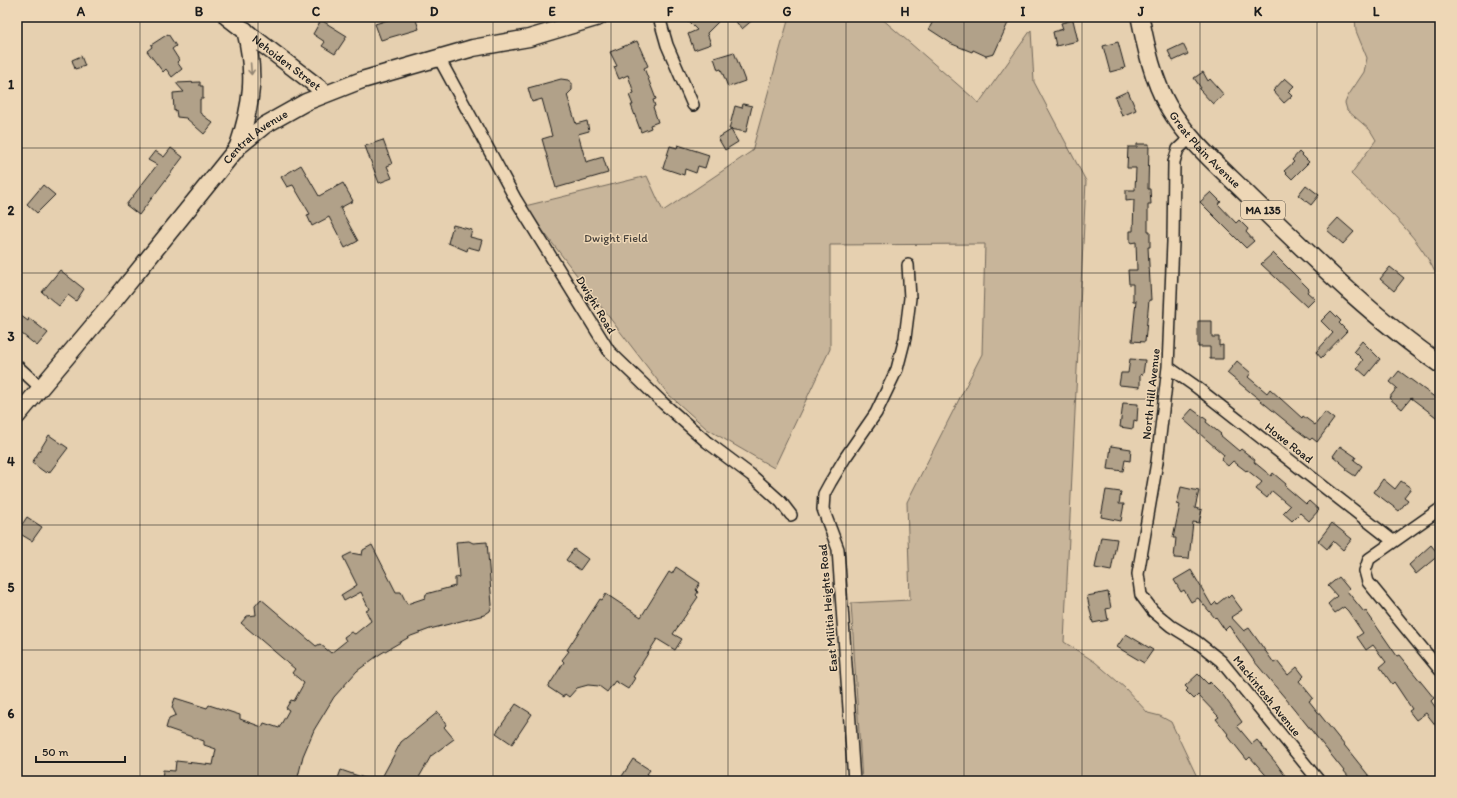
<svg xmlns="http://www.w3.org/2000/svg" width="1457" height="798" font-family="Itim,sans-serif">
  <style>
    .green { fill: #c8b59a; stroke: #72685b }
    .building { fill: #b1a189; stroke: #1c1c1c }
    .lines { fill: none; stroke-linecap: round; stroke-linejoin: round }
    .street-casing { stroke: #1c1c1c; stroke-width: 14 }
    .secondary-casing { stroke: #1c1c1c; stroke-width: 19 }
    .primary-casing { stroke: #1c1c1c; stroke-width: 20 }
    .street { stroke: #eed7b6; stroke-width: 11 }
    .secondary { stroke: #eed7b6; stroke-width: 16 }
    .primary { stroke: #eed7b6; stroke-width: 17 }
    .oneway { stroke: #908371 }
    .grid { fill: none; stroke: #1c1c1c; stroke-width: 1; stroke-opacity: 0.55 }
    .labels { text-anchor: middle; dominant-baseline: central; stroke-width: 3; stroke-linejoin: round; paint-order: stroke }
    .shield { fill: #eed7b6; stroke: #5b544a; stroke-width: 1 }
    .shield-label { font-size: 11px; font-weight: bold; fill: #1c1c1c }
    .street-label { font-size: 12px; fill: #1c1c1c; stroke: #eed7b6 }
    .park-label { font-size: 12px; fill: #47423c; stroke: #eed7b6 }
    .neatline { fill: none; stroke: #1c1c1c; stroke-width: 1.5 }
    .grid-label { font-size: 13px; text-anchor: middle; font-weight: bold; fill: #1c1c1c }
  </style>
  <rect width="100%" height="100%" fill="#e6d0b0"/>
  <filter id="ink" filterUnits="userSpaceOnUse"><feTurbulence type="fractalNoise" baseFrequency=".025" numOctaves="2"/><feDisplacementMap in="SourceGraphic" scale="8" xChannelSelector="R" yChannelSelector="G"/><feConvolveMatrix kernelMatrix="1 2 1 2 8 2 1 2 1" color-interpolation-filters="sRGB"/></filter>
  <g filter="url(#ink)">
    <!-- green -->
    <path class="green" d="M789 17H880L979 103 1031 30 1034 82 1086 181 1064 642 1095 662 1125 688 1148 713 1160 716 1171 722 1199 781H862L851 603 910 600 907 502 982 354 985 244 830 245V349L774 468 707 429 668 394 543 231 525 206 647 176 663 211 752 151Z
      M1355 17H1440V284C1423 238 1384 207 1351 174L1376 140 1370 130 1347 110 1345 103 1348 96 1364 72 1367 58 1356 31Z"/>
    <!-- building -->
    <path class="building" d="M397 17H415L419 29 381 40 375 24Z
      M684 17H714L718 22 707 33 711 44 694 50 688 34 697 30Z
      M732 17H756L742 29Z
      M935 17H1008L1006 22 1008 23 994 54 986 56 973 50 972 52 952 44 929 29Z
      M321 20 347 36 335 54 322 46 325 42 313 34Z
      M1073 20 1078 41 1056 46 1053 32 1063 29 1061 23Z
      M168 34 176 46 172 49 179 60 177 62 182 69 172 77 166 69 163 72 147 51 152 47 151 45Z
      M637 41 648 66 644 68 656 99 653 100 655 106 653 107 658 122 650 125 651 128 641 132 631 105H633L629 95 634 93 628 75 619 79 614 67 617 66 610 52Z
      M1118 42 1125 68 1110 72 1103 46Z
      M1183 44 1188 54 1173 61 1168 51Z
      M734 52 745 81 728 87 721 69 718 70 714 58Z
      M81 56 85 66 75 69 72 60Z
      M1203 72 1208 81 1210 79 1224 95 1213 104 1199 89 1201 88 1194 78Z
      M1285 78 1294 86 1288 92 1292 96 1284 103 1273 91Z
      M561 79 568 80 572 83V90L567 95 576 124 587 121 589 131 578 134 586 162 603 157 608 173 556 188 542 139 552 136 542 99 532 102 528 88Z
      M200 82V86H203V99H200V113L213 123 204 134 186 118 177 117 176 110 174 111 173 93 184 92 176 83Z
      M1128 91 1136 110 1122 116 1115 97Z
      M743 104 752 106 746 132 729 129 735 106 742 108Z
      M731 130 738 142 725 150 718 138Z
      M383 140 392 164 387 166 392 178 379 183 365 146Z
      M1137 144H1149L1148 189H1150L1151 204H1148V231H1150V247H1148L1151 300H1149L1145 342 1132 341 1136 301H1133V284H1129L1128 270H1137L1136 242 1130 243V231H1133L1134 200 1126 201V190H1135L1136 168H1127L1128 147H1137Z
      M678 145 709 155 705 168 698 166 696 173 685 169 684 175 663 168 670 146 677 148Z
      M171 148 183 157 139 215 126 205 157 165 148 160 155 151 164 157Z
      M1299 152 1309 162 1292 179 1284 171 1294 162 1292 160Z
      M301 165 319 196 343 183 353 201 340 208 358 241 345 248 329 217 312 226 307 215 310 214 293 185 287 187 281 177Z
      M43 185 55 195 37 213 27 204Z
      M1306 185 1319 195 1311 205 1298 195Z
      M1211 192 1221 202 1218 204 1236 223 1239 220 1248 229 1246 232 1254 241 1246 248 1200 202Z
      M1338 218 1354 232 1343 244 1327 230Z
      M453 225 472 230 470 237 482 240 479 250 468 247 467 251 448 243Z
      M1273 253 1309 289 1307 292 1315 299 1307 307 1261 264Z
      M1390 267 1404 278 1394 291 1380 279Z
      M60 270 84 289 76 301 68 295 59 306 42 292Z
      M1331 311 1341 321 1339 323 1347 331 1321 358 1316 352 1333 333 1321 321Z
      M17 313 28 321 29 318 48 333 37 346 17 330Z
      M1198 321H1212V337H1219V346L1223 345V359H1210V347H1198Z
      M1362 341 1380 359 1366 376 1357 368 1363 360 1354 351Z
      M1130 359 1145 360 1143 374 1140 375V387L1119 385 1121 373H1128Z
      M1237 361 1251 373 1248 377 1267 393 1270 389 1302 418 1303 416 1315 425 1325 412 1334 419 1317 442 1312 438 1310 440 1294 428 1227 373Z
      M1399 371 1440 401V420L1411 398 1402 409 1389 398 1397 388 1390 382Z
      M1123 403 1138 404 1137 421 1134 420 1133 429 1120 427Z
      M1192 409 1207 420 1206 422 1221 434 1220 435 1239 451 1241 449 1255 460 1254 462 1271 476 1273 473 1286 484 1285 486 1306 504 1309 501 1319 510 1309 521 1300 513 1292 521 1283 513 1290 506 1272 491 1267 498 1256 489 1262 482 1247 470 1246 471 1233 461 1228 466 1221 460 1224 455 1183 419Z
      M49 435 68 448 49 473 47 471 46 473 32 463Z
      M1111 446 1131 449 1130 461 1125 460 1123 471 1108 469Z
      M1340 446 1356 457 1354 460 1362 466 1355 476 1346 470 1347 468 1333 456Z
      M1383 479 1395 489 1401 481 1411 488 1404 497 1408 500 1399 511 1374 492Z
      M1181 487 1199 491 1195 508 1202 510 1199 523 1193 522 1189 559 1174 558 1176 538H1173L1180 505 1177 504Z
      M1106 490 1121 492 1119 504H1124L1121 521 1101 517Z
      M27 517 42 527 32 541 17 532Z
      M1332 523 1352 539 1343 550 1333 541 1327 549 1318 541Z
      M1101 537 1117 539 1111 571 1095 568Z
      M469 541 473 543 487 542 492 605 490 611 484 615 430 629 411 636 380 654 357 671 334 697 314 730 303 756 297 781H162L163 770 175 771 176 761 213 765 216 749 204 745V741L166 728 169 718 176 715 172 707 175 698 207 708 209 705 240 715V719L262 727 264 723 279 728 289 710 286 708 291 700 294 701 304 683 292 673 295 669 241 623 247 616 256 615 255 606 261 599 316 646 320 644 331 653 346 641 344 637 351 632 355 634 371 621 366 611 369 609 361 592 344 601 341 595 357 585 343 557 351 553 362 555 363 550 372 545 396 592H401L407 604 425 598 426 594 455 586V578L459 577 456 542Z
      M1431 545 1439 555 1416 574 1409 565Z
      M574 549 588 559 580 570 566 560Z
      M676 567 700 583 696 590 698 592 696 595 698 597 673 634 682 639 675 650 657 639 633 677 635 678 628 689 615 681 607 692 599 686 588 685 577 688 569 697 565 694 563 697 548 687 564 662 562 660 569 651 567 650 600 599 602 600 606 594 641 617 669 572 672 574Z
      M1191 570 1212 606 1216 602 1217 604 1227 596 1228 598 1231 595 1242 610 1231 617 1244 631 1249 628 1274 663 1277 661 1288 675 1297 667 1304 676 1299 681 1313 698 1309 701 1373 781H1352L1291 705 1254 661 1229 626 1225 630 1216 617 1215 618 1198 598 1191 602 1184 590 1181 592 1174 580Z
      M1339 577 1349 589 1347 591 1364 612 1366 611 1397 656 1399 655 1434 698 1431 701 1440 714V731L1426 713 1416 720 1409 711 1412 709 1394 682 1392 684 1380 667 1386 662 1373 645 1366 650 1357 637 1363 633 1348 611 1344 607 1335 613 1328 604 1337 596 1328 586Z
      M1108 592 1111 608 1106 609 1108 620 1093 623 1087 596Z
      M1126 634 1153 650 1144 663 1117 647Z
      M1198 674 1208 684 1210 682 1223 695 1242 722 1237 726 1252 744 1257 740 1276 763 1289 781H1271L1250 757 1247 760 1227 735 1228 734 1216 719 1219 717 1198 695 1194 699 1186 691 1188 689 1185 686Z
      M516 704 532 714 512 744 496 733Z
      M438 712 446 725 444 727 454 739 431 756 417 781H380L401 742Z
      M633 759 650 770 647 774 658 781H619Z
      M341 770 367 779V781H337Z"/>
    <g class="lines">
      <!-- street casing -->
      <g class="street-casing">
        <path id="street" d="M659 17 667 45 693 105
          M439 58 516 200 609 351 664 404 707 442 751 475 781 502 791 515
          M1190 138 1178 149 1174 162 1173 242 1168 367 1157 462 1138 574 1141 595 1153 611 1171 626 1197 642 1221 661 1319 781
          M17 366 41 388
          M1168 367 1195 386 1393 541
          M1440 509 1369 559 1365 571 1368 582 1440 670
          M854 781 838 549 823 509 824 494 830 483 845 458 876 413 897 369 905 338 910 298 908 265"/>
      </g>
      <!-- secondary casing -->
      <g class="secondary-casing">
        <g id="secondary">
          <path id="s1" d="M227 17 326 93"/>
          <path d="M238 146C252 105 256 73 245 30"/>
          <path id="s2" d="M17 416 113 302 238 147 265 125 306 102 362 80 473 48 529 38 599 17"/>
        </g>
      </g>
      <!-- primary casing -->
      <g class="primary-casing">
        <g id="primary">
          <path id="s3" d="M1140 17C1146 47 1153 80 1168 106 1189 142 1222 169 1251 198 1311 256 1371 316 1440 364"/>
        </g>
      </g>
      <!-- street -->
      <use href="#street" class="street"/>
      <!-- secondary -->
      <use href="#secondary" class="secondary"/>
      <!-- primary -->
      <use href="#primary" class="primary"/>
    </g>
    <!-- one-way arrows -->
    <defs><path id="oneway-shaft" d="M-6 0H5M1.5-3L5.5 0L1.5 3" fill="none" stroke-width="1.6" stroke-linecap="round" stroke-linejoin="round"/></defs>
    <use class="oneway" href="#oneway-shaft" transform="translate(251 69) rotate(86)"/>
  </g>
  <!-- grid -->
  <path class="grid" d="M140 17V781M258 17V781M375 17V781M493 17V781M611 17V781M728 17V781M846 17V781M964 17V781M1082 17V781M1200 17V781M1317 17V781M17 148H1440M17 273H1440M17 399H1440M17 525H1440M17 650H1440"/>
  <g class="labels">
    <!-- shield labels -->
    <rect class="shield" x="1241" y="201" width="44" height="18" rx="3"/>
    <g class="shield-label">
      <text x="1263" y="210">MA 135</text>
    </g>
    <!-- street labels -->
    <g class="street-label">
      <text stroke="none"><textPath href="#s1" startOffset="75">Nehoiden Street</textPath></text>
      <text stroke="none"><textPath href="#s2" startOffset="368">Central Avenue</textPath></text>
      <text stroke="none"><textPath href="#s3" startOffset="151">Great Plain Avenue</textPath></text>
      <text transform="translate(596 305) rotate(59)">Dwight Road</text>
      <text transform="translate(1151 394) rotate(-84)">North Hill Avenue</text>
      <text transform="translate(1289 443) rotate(38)">Howe Road</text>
      <text transform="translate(828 608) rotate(-95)">East Militia Heights Road</text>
      <text transform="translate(1267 696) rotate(51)">Mackintosh Avenue</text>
    </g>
    <!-- park labels -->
    <g class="park-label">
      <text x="616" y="238">Dwight Field</text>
    </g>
  </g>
  <!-- margin -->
  <rect width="1457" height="798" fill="none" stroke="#eed7b6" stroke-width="44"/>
  <!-- scale -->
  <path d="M36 756v6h89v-6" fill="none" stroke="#1c1c1c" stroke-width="2"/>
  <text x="42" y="756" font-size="12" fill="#1c1c1c" stroke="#eed7b6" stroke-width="3" paint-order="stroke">50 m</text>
  <rect x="22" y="22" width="1413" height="754" class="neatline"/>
  <g class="grid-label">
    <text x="81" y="16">A</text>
    <text x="199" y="16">B</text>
    <text x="316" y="16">C</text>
    <text x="434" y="16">D</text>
    <text x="552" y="16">E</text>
    <text x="670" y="16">F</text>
    <text x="787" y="16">G</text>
    <text x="905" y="16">H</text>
    <text x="1023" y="16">I</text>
    <text x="1141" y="16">J</text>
    <text x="1258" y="16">K</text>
    <text x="1376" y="16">L</text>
    <text x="11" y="89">1</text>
    <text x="11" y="215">2</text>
    <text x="11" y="341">3</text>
    <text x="11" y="466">4</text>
    <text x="11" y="592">5</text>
    <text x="11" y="718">6</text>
  </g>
</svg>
